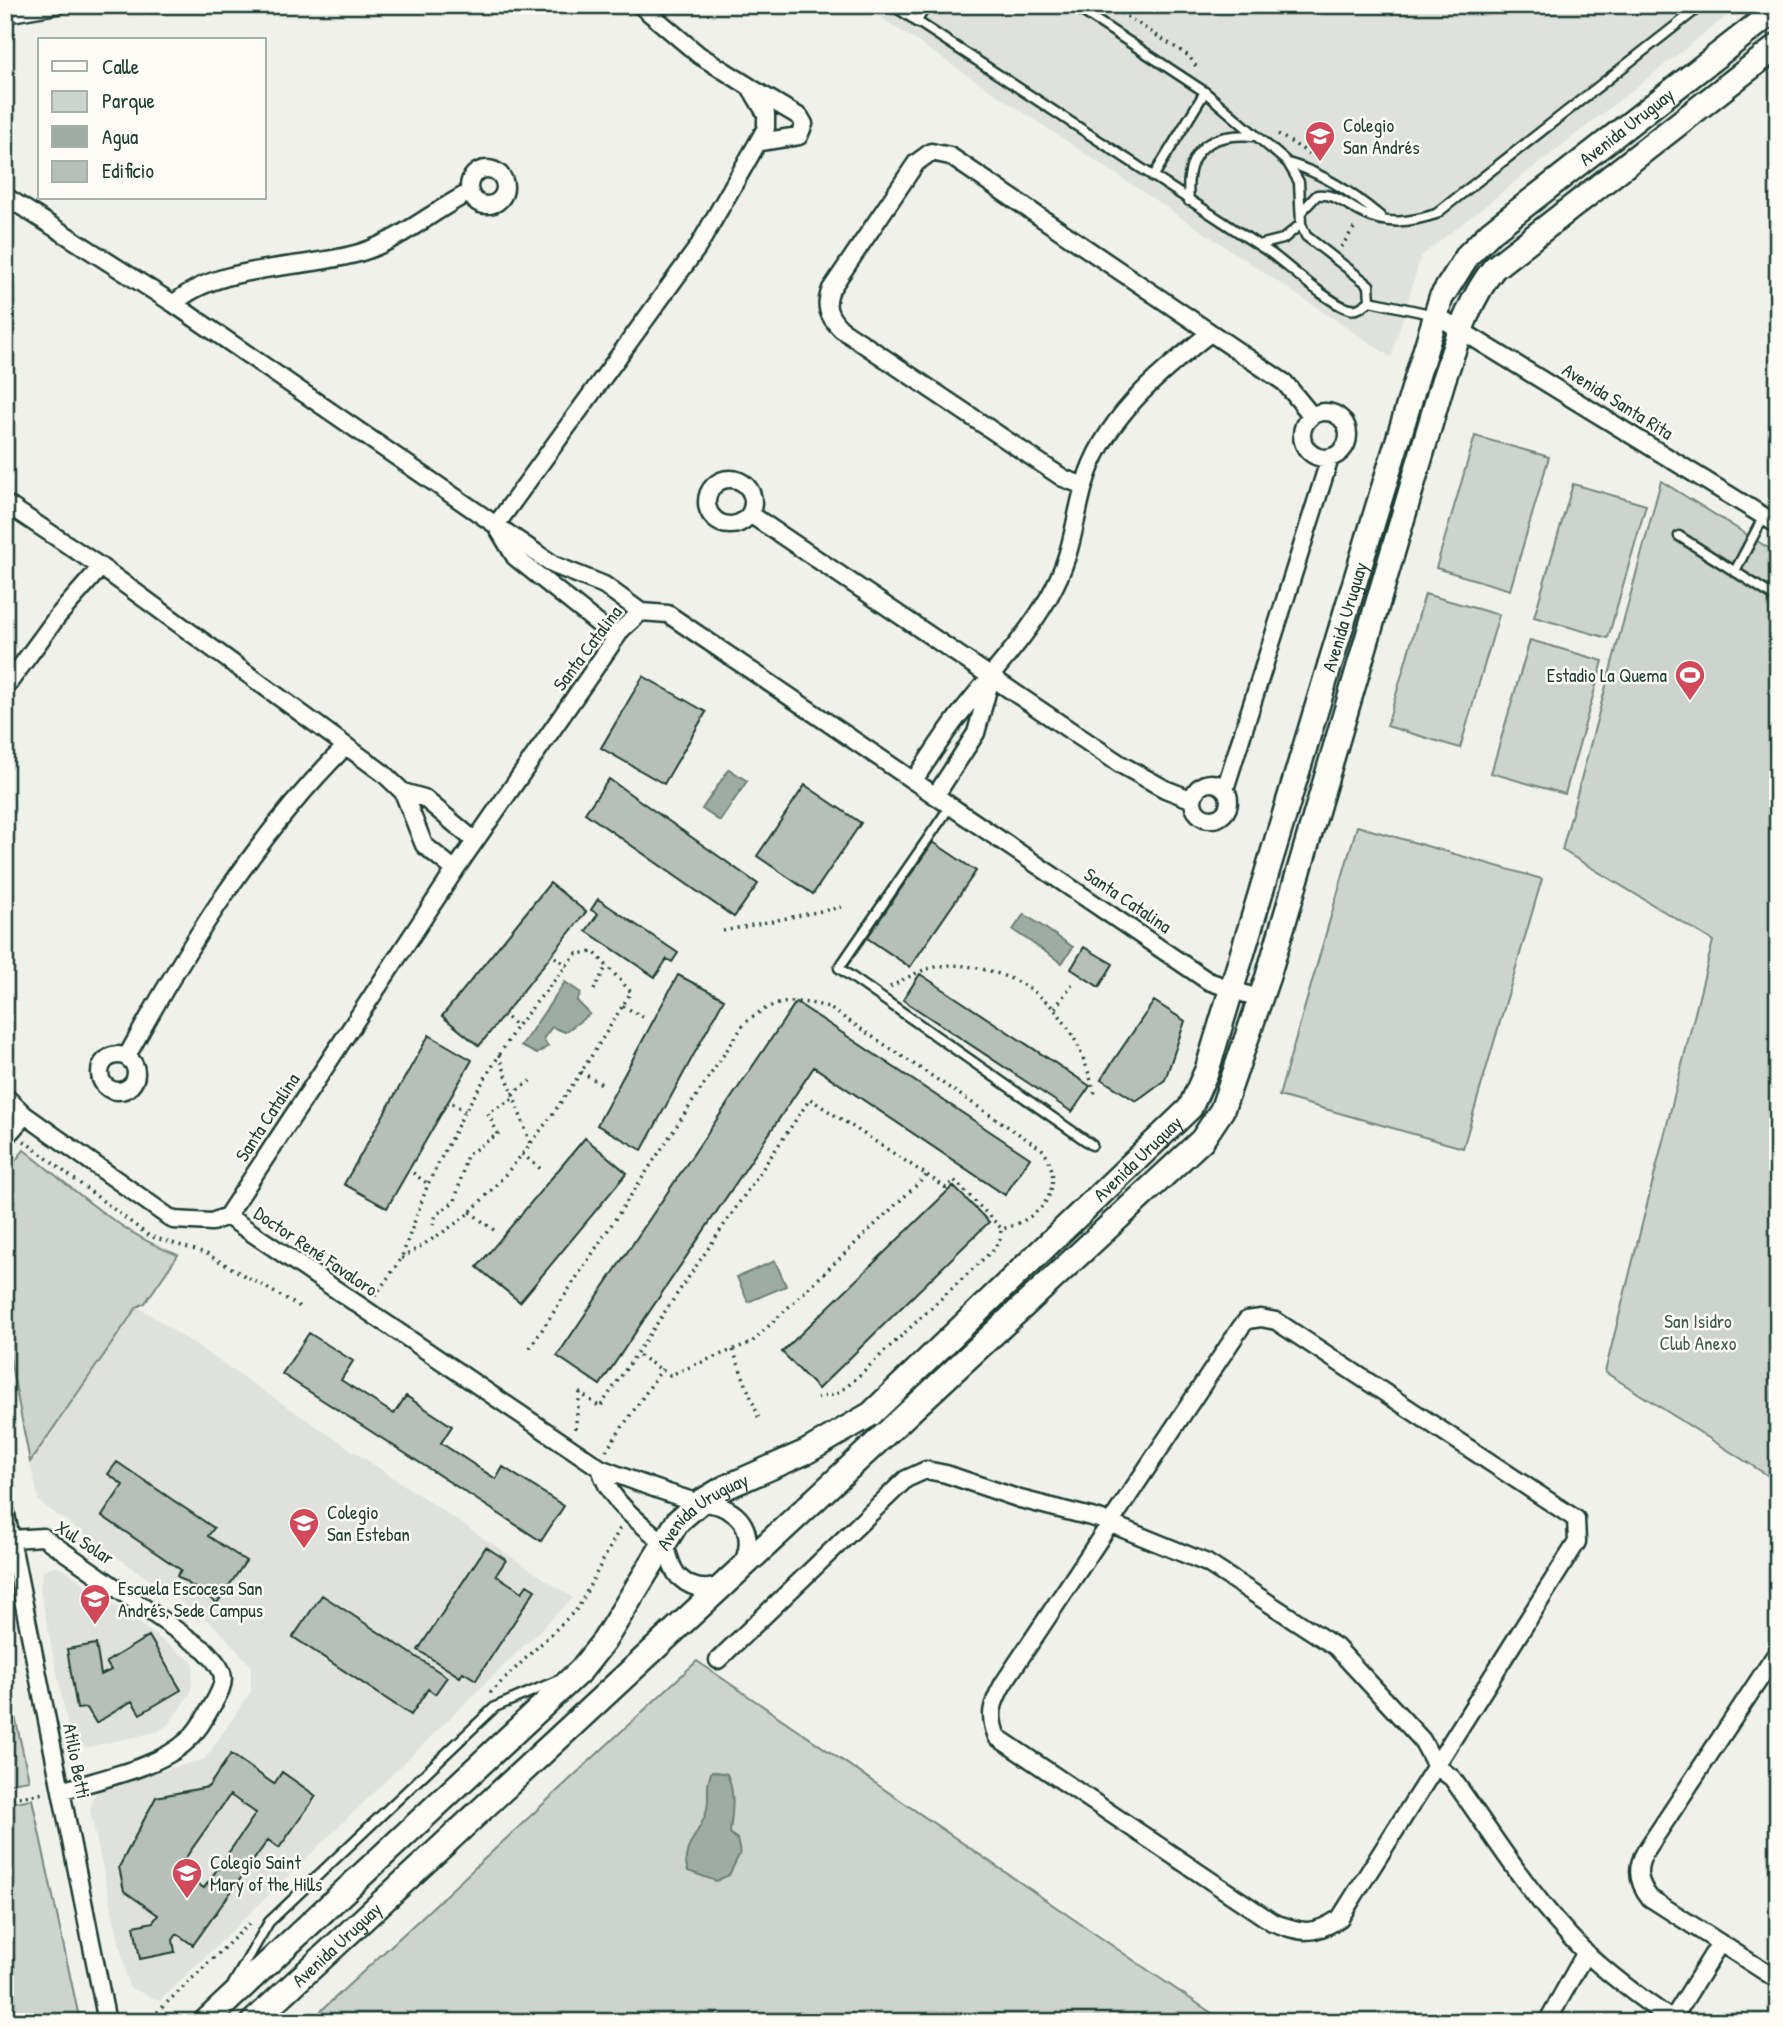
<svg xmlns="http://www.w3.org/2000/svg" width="1783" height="2027" font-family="'Patrick Hand',sans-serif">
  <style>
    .built { fill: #dfe2dc }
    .green { fill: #cdd3cd; stroke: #768880; stroke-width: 2 }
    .water { fill: #9faca4; stroke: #6c8077; stroke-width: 2 }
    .building { fill: #b6bfb8; stroke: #1f3d34; stroke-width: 2; fill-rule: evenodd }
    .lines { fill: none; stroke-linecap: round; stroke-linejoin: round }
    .service-casing { stroke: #1f3d34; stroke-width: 13 }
    .minor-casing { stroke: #1f3d34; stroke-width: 21 }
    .secondary-casing { stroke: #1f3d34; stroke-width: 28 }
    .path { stroke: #1f3d34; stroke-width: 3.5; stroke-dasharray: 2 5; stroke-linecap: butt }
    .service { stroke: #fdfcf7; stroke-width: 8 }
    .minor { stroke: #fdfcf7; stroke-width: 16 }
    .secondary { stroke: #fdfcf7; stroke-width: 23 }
    .labels { text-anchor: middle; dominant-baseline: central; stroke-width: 5; stroke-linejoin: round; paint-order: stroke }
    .poi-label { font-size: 19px; fill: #1f3d34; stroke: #fdfcf7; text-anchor: start }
    .street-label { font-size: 19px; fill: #1f3d34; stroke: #fdfcf7 }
    .park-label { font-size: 19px; fill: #425b53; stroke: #fdfcf7 }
  </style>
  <rect width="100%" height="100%" fill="#f0f1eb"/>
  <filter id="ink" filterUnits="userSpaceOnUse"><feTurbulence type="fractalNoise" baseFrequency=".0143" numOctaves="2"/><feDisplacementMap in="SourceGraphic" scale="14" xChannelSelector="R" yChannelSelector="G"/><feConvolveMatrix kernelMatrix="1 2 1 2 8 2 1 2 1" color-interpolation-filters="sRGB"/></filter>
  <g filter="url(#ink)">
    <!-- built -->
    <path class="built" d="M862 5H1741L1421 256 1391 357Z
      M137 1306 573 1598 160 2001 129 1987 90 1810 93 1798 98 1790 106 1786 205 1759 251 1691V1666L215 1626 39 1502 30 1462Z
      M55 1566 67 1571 194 1663 191 1692 169 1724 157 1732 88 1747 77 1745 70 1737 40 1590 42 1573 47 1568Z"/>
    <!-- green -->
    <path class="green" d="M1475 436 1549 457 1510 590 1436 568Z
      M1661 481 1778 554V1482L1605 1372 1713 941 1562 850Z
      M1573 484 1646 505 1608 638 1534 617Z
      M1425 594 1499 615 1460 748 1387 726Z
      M1530 640 1603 661 1565 794 1491 773Z
      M1357 826 1542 879 1463 1148 1279 1096Z
      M24 1150C72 1187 120 1234 178 1255L145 1303 137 1307 30 1462 5 1333V1174Z
      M697 1661 1161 1979 1225 2022H309Z
      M5 1671 29 1780 5 1784Z
      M32 1799 80 2022H5V1804Z"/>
    <!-- water -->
    <path class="water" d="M729 769 747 781 720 821 702 809Z
      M1024 914 1073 947 1062 963 1013 930Z
      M565 982 581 993 577 1001 590 1014 565 1032 552 1027 543 1039 548 1046 537 1054 521 1046Z
      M775 1261 786 1286 748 1302 737 1277Z
      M712 1771 727 1774C736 1796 732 1810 730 1833L737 1839 740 1853 729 1875 716 1881 688 1871C679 1847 702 1833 707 1809 710 1794 705 1785 712 1771Z"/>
    <!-- building -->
    <path class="building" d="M643 676 706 712 664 784 601 748Z
      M609 779 758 884 734 917 585 813Z
      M805 785 861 823 813 894 757 856Z
      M933 842 976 871 910 967 867 938Z
      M550 883 586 912 479 1046 442 1016Z
      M598 899 678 953 672 962 667 959 655 977 586 931 598 914 591 910Z
      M1084 947 1113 964 1099 987 1071 969Z
      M920 974 1090 1086 1072 1112 903 1000Z
      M678 975 724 999 642 1150 597 1125Z
      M1154 1001 1185 1021 1165 1080 1136 1101 1101 1079Z
      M796 1002 1030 1158 1005 1195 814 1067 600 1385 557 1356Z
      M429 1035 472 1060 387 1208 344 1184Z
      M585 1138 627 1173 520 1302 477 1267Z
      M953 1186 989 1222 818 1389 782 1352Z
      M309 1333 353 1361 341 1380 394 1414 406 1396 452 1426 441 1443 496 1479 503 1467 564 1506 541 1541 282 1374Z
      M117 1462 214 1528 208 1536 246 1561 217 1603 177 1576 181 1570 102 1516 123 1485 108 1474Z
      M486 1547 506 1560 496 1575 522 1592 527 1585 535 1590 476 1680 463 1672 460 1677 418 1650Z
      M322 1595 447 1677 435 1694 428 1689 411 1715 293 1637Z
      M149 1636 181 1690 140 1714 132 1701 96 1723 87 1708 77 1709 67 1649 96 1644 101 1675 111 1670 106 1662Z
      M231 1754 274 1784 282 1772 316 1796 279 1848 268 1840 193 1945 177 1934 173 1940 175 1952 140 1959 134 1926 153 1922 158 1915 124 1891 119 1867 156 1797 208 1787ZM230 1795 256 1813 204 1888 177 1870Z"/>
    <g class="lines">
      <!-- service casing -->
      <g class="service-casing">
        <path id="service" d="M892 5 1272 254C1288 266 1332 306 1350 309 1358 311 1364 305 1370 301L1369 285 1306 236 1301 224 1299 182 1288 163 1205 92 1073 5
          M916 22 927 5
          M1288 163C1323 173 1352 193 1380 216
          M1153 177 1205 92
          M1189 201C1184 153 1206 132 1254 136
          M1302 211 1317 195C1336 193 1346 205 1362 213 1387 226 1411 222 1436 214L1702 5
          M1259 245 1283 239 1301 224
          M1370 301 1435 315
          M1679 536 1778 599
          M1735 571 1764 516
          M951 805 839 968 1092 1145
          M233 1984 269 1922 495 1707 559 1680"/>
      </g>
      <!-- minor casing -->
      <g class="minor-casing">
        <path id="minor" d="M5 14 57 5
          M753 89 800 117 804 124 799 136 760 142
          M469 187a18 18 0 1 1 36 0a18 18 0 1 1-36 0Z
          M5 196 174 304 554 565 604 585 641 612
          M174 304C216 263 306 270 362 252 402 239 433 211 470 192
          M1436 315 1778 525
          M1302 435a23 23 0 1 1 46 0a23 23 0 1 1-46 0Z
          M707 502a23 23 0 1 1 46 0a23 23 0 1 1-46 0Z
          M1084 486 1063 478 841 329C828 316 824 306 831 289L916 163 931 152 950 156 1285 383 1312 416
          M5 503 101 567 383 773 403 792 424 845 455 870
          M750 514 1120 764 1165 789 1193 800
          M496 525 698 247 766 128V114L750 87 699 55 640 5
          M497 527 515 557 616 638
          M5 688 57 617 101 567
          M914 780C928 760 941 739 956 719 987 678 1023 642 1049 597 1073 554 1072 530 1084 486 1102 420 1158 374 1210 333
          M1193 801a18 18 0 1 1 36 0a18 18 0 1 1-36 0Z
          M1225 789 1330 458
          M403 792 424 798 475 841
          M936 795 976 733 990 682
          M100 1073a18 18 0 1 1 36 0a18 18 0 1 1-36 0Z
          M127 1056C187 947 257 834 346 746
          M5 1096 25 1115 173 1220 212 1222 227 1216
          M5 1138 25 1115
          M227 1216 455 870 622 629 641 612 668 614 1208 981 1260 999
          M227 1216 600 1468
          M1261 1318 1276 1321 1576 1519 1577 1542 1340 1918C1313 1936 1302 1933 1272 1922L997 1737C988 1715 992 1704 1003 1684L1241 1327 1247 1320Z
          M600 1468C631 1480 663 1492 696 1502 704 1504 714 1503 722 1507 782 1532 724 1619 679 1577 668 1566 670 1549 660 1540 634 1517 610 1502 600 1468Z
          M5 1509 107 2022
          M11 1539 43 1537 205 1650C227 1673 228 1679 212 1706 205 1718 198 1731 187 1741 158 1768 99 1779 61 1791
          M1778 1651 1645 1852C1635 1869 1638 1883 1650 1898L1778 1980
          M718 1660 906 1479 926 1470 946 1474 1020 1499 1099 1519 1207 1563 1336 1647 1422 1740 1436 1766 1452 1778C1493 1835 1532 1899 1582 1949 1610 1976 1643 2000 1675 2022
          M1672 2020 1720 1943
          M1547 2022 1586 1952"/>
      </g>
      <!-- secondary casing -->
      <g class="secondary-casing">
        <g id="secondary">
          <path id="s1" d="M205 2022 581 1670 604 1641 678 1521 699 1503 724 1488 806 1452 871 1414 1190 1108 1207 1070 1441 298 1468 255 1491 232 1778 8"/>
          <path id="s2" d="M253 2022 1202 1140 1222 1110 1268 976 1443 381C1457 341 1468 301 1494 268L1778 46"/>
        </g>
      </g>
      <!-- path -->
      <path class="path" d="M1109 5 1189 56 1197 68
        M1278 134 1310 154
        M1341 247 1356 225
        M723 931 841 907
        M555 957 567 966
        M890 987C901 981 913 974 924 970 947 962 971 965 993 972 1057 993 1078 1034 1095 1094
        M594 990 607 965
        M623 1006 643 1017
        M1055 1008 1072 984
        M507 1018 517 1026
        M499 1055 530 1143
        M581 1072 605 1086
        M512 1094 534 1078
        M452 1103 465 1111
        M24 1141 149 1236 205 1253 302 1308
        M522 1154 541 1169
        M413 1173 428 1184
        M470 1212 494 1230
        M433 1225 436 1215 455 1201 467 1155 498 1134 488 1113 514 1098
        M375 1296 401 1259 428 1184 465 1111 517 1026 576 954 594 952 631 992C584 1069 537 1146 472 1210 452 1229 424 1243 401 1259
        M530 1348 744 1024C772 999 793 998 828 1007L1043 1150C1068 1188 1041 1219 1002 1229L954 1180 946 1188 927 1175
        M733 1350 759 1419
        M817 1398 837 1394 850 1384 994 1249 1000 1239 1001 1228
        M575 1429 580 1393 600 1407 810 1099 927 1175 752 1342 670 1375 635 1353
        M606 1451 662 1369
        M490 1693 578 1608 620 1528
        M5 1799 45 1793
        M147 2022 252 1921"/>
      <!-- service -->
      <use href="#service" class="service"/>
      <!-- minor -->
      <use href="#minor" class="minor"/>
      <!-- secondary -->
      <use href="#secondary" class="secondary"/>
    </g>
  </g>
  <!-- icons -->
  <defs>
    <g id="school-pin" transform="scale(1.575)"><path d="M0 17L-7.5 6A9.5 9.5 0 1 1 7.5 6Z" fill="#d1495b" stroke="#fdfcf7"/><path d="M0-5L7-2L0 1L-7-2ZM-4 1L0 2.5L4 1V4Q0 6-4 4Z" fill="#fff"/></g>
    <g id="stadium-pin" transform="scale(1.575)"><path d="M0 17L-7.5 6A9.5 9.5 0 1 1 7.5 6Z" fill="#d1495b" stroke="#fdfcf7"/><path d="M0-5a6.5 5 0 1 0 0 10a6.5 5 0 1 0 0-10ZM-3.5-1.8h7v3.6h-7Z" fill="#fff"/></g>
  </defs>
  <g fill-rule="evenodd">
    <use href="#school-pin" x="1320" y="136"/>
    <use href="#stadium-pin" x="1690" y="675"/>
    <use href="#school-pin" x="304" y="1523"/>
    <use href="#school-pin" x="95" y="1599"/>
    <use href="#school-pin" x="187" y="1873"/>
  </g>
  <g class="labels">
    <!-- poi labels -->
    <g class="poi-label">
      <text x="1343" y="125">Colegio<tspan x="1343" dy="22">San Andrés</tspan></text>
      <text x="1667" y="675" text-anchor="end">Estadio La Quema</text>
      <text x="327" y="1512">Colegio<tspan x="327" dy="22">San Esteban</tspan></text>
      <text x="118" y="1588">Escuela Escocesa San<tspan x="118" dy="22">Andrés, Sede Campus</tspan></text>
      <text x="210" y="1862">Colegio Saint<tspan x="210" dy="22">Mary of the Hills</tspan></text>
    </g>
    <!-- street labels -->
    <g class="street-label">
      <text stroke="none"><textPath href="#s1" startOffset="2460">Avenida Uruguay</textPath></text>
      <text transform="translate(1618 401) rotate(32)">Avenida Santa Rita</text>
      <text stroke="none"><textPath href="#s1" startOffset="1872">Avenida Uruguay</textPath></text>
      <text transform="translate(587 648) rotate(-53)">Santa Catalina</text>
      <text transform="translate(1128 900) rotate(34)">Santa Catalina</text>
      <text transform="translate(267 1117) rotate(-57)">Santa Catalina</text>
      <text stroke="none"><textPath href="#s1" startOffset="1284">Avenida Uruguay</textPath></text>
      <text transform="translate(316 1251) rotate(34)">Doctor René Favaloro</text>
      <text stroke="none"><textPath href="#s1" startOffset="718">Avenida Uruguay</textPath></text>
      <text transform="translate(85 1542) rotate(33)">Xul Solar</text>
      <text transform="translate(77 1761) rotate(79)">Atilio Betti</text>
      <text stroke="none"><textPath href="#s2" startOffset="114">Avenida Uruguay</textPath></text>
    </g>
    <!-- park labels -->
    <g class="park-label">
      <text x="1698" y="1321">San Isidro<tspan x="1698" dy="22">Club Anexo</tspan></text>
    </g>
  </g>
  <!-- margin -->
  <rect width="1783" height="2027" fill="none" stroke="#fdfcf7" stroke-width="28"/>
  <rect x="14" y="14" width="1755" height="1999" fill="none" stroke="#1f3d34" stroke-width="2.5" filter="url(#ink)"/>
  <!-- legend -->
  <rect x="38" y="38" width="228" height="161" fill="#fdfcf7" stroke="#a4b0a9" stroke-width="2"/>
  <rect x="52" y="61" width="35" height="10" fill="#fdfcf7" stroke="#a4b0a9" stroke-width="2"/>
  <text x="102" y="74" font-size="21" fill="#1f3d34">Calle</text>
  <rect x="52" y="91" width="35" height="21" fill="#cdd3cd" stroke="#a4b0a9" stroke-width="2"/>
  <text x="102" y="108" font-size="21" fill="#1f3d34">Parque</text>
  <rect x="52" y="126" width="35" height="21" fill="#9faca4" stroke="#a4b0a9" stroke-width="2"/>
  <text x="102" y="144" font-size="21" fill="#1f3d34">Agua</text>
  <rect x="52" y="161" width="35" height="21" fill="#b6bfb8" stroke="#a4b0a9" stroke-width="2"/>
  <text x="102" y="178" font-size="21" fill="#1f3d34">Edificio</text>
</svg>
